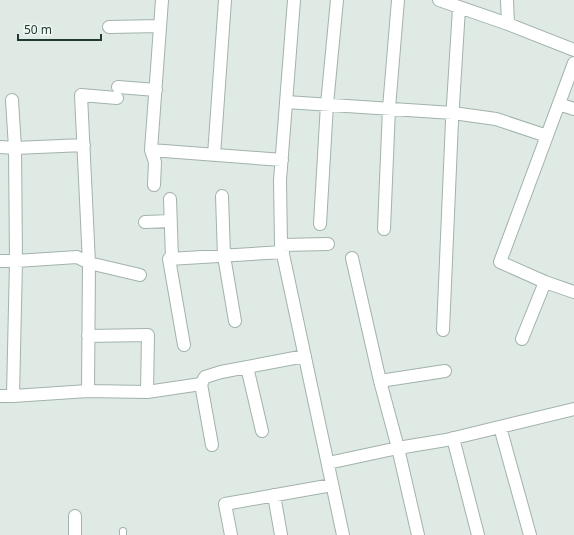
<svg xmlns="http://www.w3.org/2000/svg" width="574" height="535" font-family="'Noto Sans',sans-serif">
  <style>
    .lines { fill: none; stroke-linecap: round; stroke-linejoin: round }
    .service-casing { stroke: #a2b2ac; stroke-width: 8 }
    .minor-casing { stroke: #a2b2ac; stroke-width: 14 }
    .service { stroke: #fff; stroke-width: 6 }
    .minor { stroke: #fff; stroke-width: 12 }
  </style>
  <rect width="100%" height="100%" fill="#dfeae5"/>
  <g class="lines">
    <!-- service casing -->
    <g class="service-casing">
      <path id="service" d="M123 531V535"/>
    </g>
    <!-- minor casing -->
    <g class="minor-casing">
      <path id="minor" d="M162 0 151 150 282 160
        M294 0 280 180 281 245 343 535
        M439 0 508 24 574 50
        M507 0 508 24
        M109 27 160 26
        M574 63 500 262 545 282 574 292
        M118 87 156 90
        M117 98 81 95 89 263 140 275
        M12 100 15 148 84 145
        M286 102 453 113 496 119 547 136
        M559 104 574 109
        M0 147 15 148 16 261 77 257 89 263 88 391 13 396
        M151 150 155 162 154 185
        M214 155 225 0
        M222 196 224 256 235 321
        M170 199 172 259
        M145 222 171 221
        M320 224 327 104 337 0
        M384 229 389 108 398 0
        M281 245 328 244
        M352 258 380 381 398 448 418 535
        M0 261H16L13 396H0
        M443 330 452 121 459 8
        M88 336 148 335 147 392 88 391
        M522 339 545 282
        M184 345 169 259 283 252
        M247 367 262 431
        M380 381 445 371
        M147 392 201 384V385
        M500 427 530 535
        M453 438 478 535
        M212 445 201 384 205 377 221 372 305 356
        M328 463 398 448 446 440 574 409
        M274 495 281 535
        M75 516V535
        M231 535 225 504 332 485"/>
    </g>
    <!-- service -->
    <use href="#service" class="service"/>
    <!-- minor -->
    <use href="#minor" class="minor"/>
  </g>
  <!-- scale -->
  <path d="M18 34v6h83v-6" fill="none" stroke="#203a33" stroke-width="2"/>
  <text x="24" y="34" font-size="12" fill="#203a33" stroke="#eff7f3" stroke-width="3" paint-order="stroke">50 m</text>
</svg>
